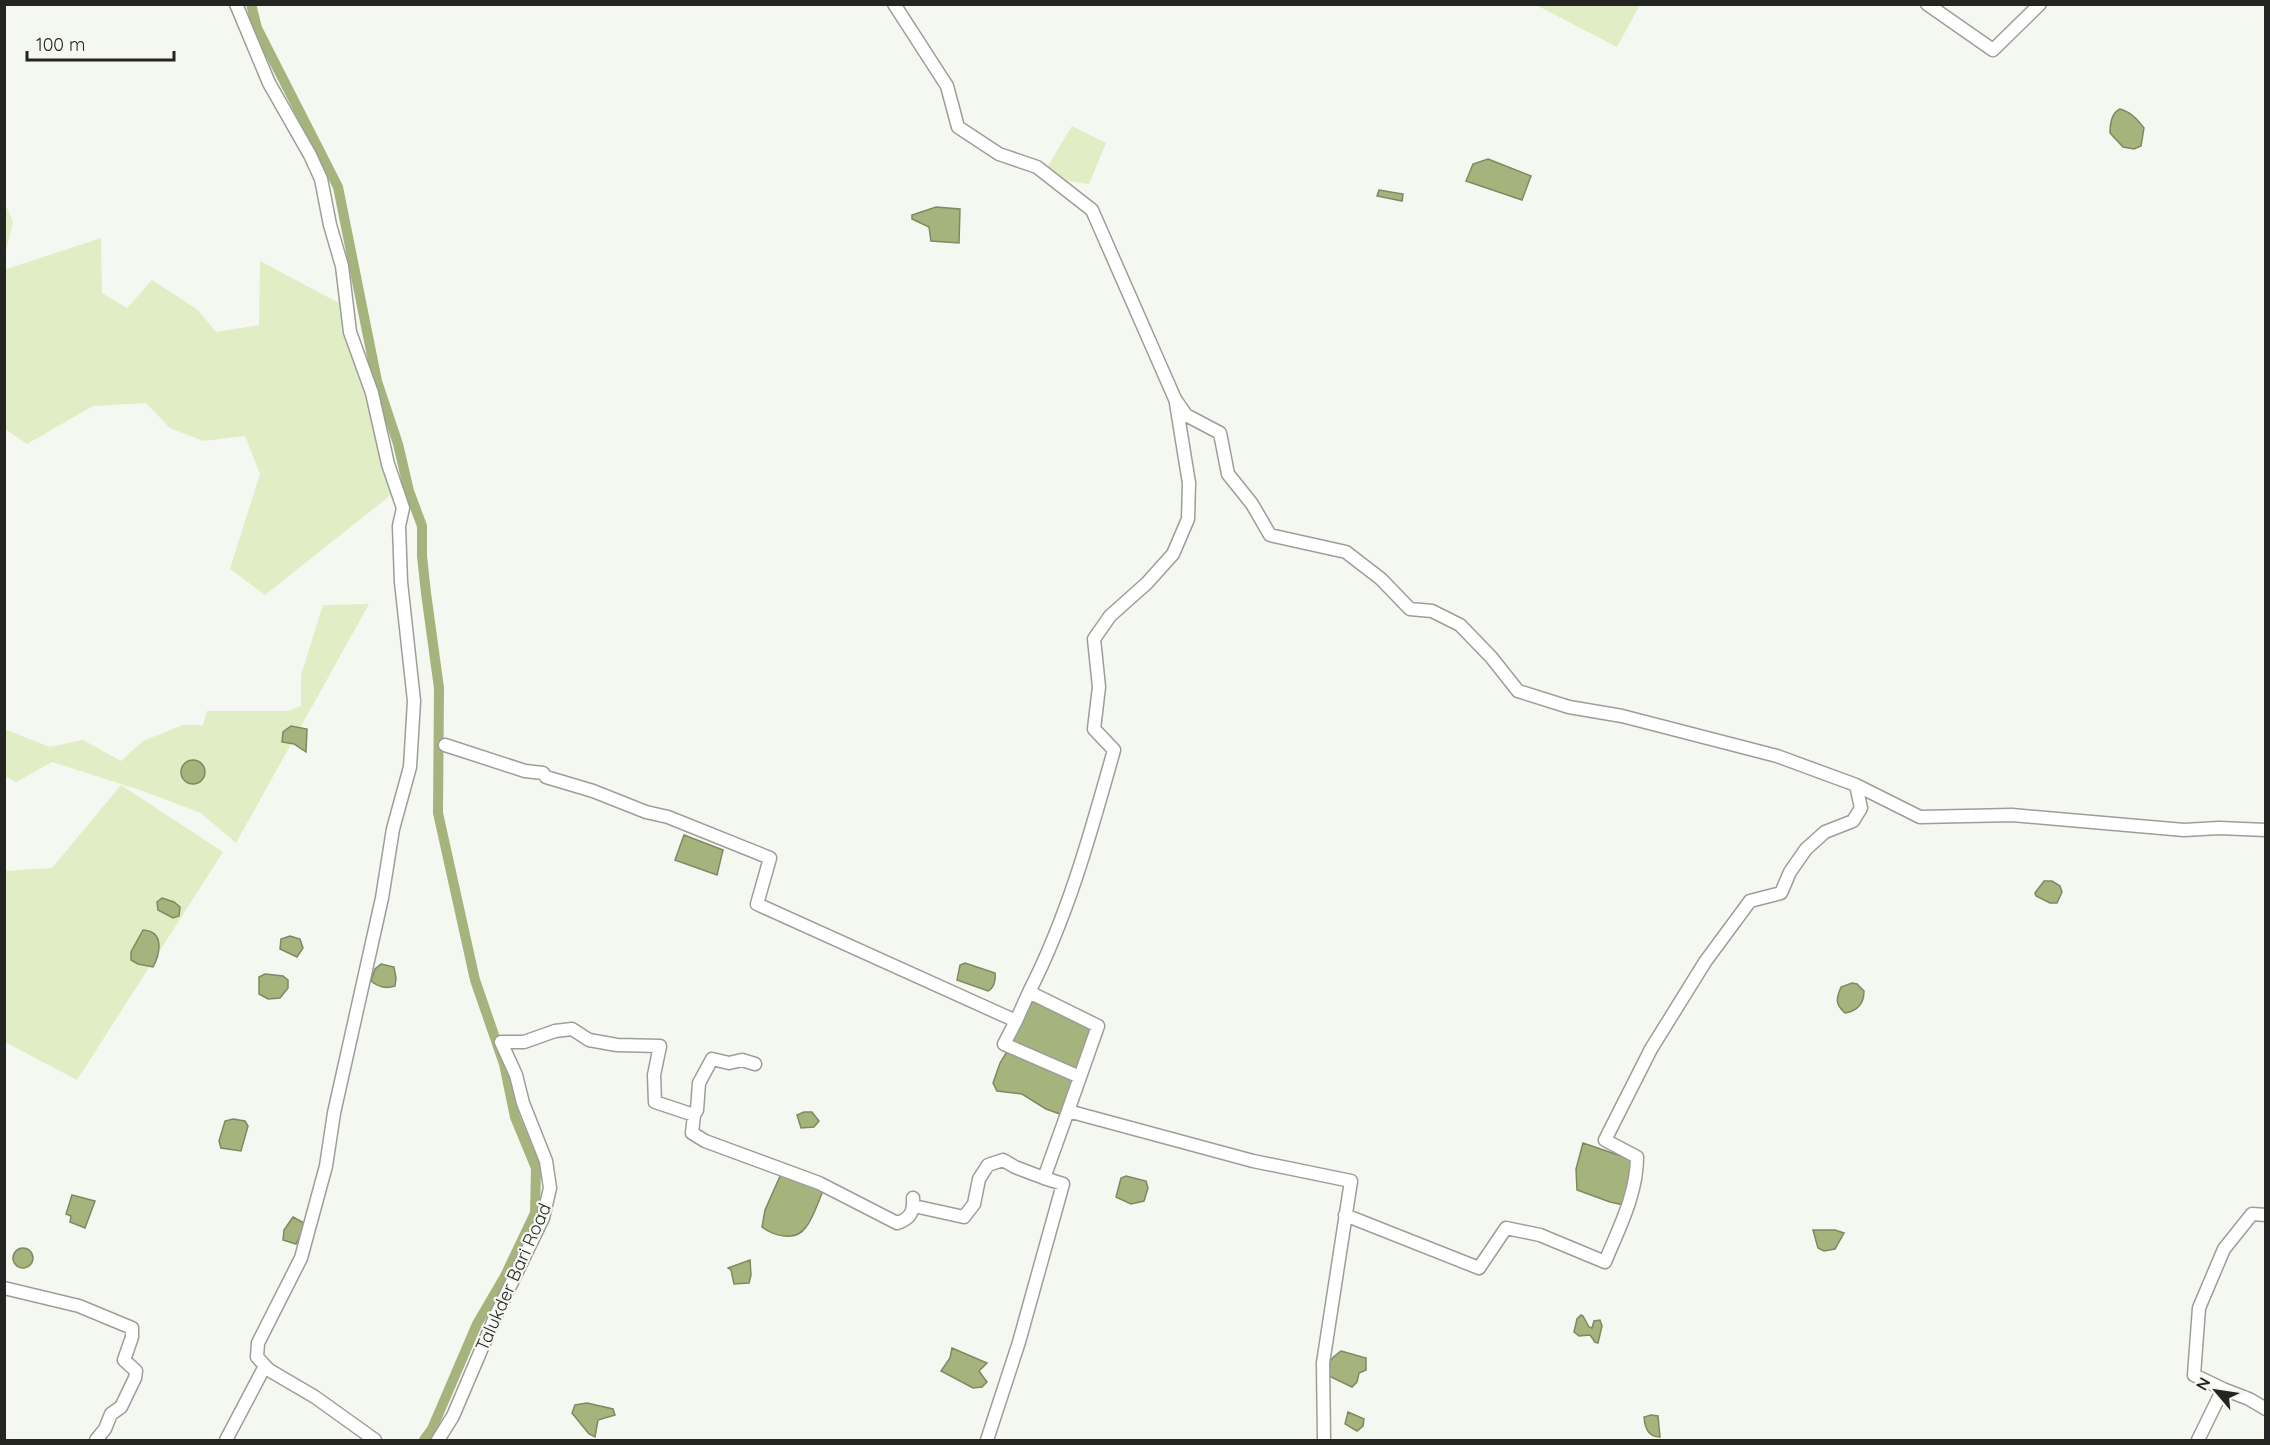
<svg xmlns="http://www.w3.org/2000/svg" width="2270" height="1445" font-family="Quicksand,sans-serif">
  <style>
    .green { fill: #e1edc4 }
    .water { fill: #a4b47c; stroke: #7e8961; stroke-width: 1.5 }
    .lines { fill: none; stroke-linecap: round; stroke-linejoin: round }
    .canal { stroke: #a4b47c; stroke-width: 10 }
    .minor-casing { stroke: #9d9e99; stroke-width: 15 }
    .minor { stroke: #fff; stroke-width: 12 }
    .labels { text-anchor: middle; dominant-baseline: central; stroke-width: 4.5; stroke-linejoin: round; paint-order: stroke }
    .street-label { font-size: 18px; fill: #242523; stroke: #f5f7f1 }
  </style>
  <rect width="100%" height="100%" fill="#f5f7f1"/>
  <!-- green -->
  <path class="green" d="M1536 5H1640L1617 47Z
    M1072 126 1106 143 1089 184 1067 181 1048 166Z
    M5 204 13 222 5 254Z
    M101 238 102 293 127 308 152 280 198 310 216 332 259 325 260 261 339 303 392 494 265 595 230 569 260 474 245 436 203 441 170 428 146 403 93 406 27 444 5 429 4 270Z
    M369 604 236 843 201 813 140 790 52 762 16 782 5 776 4 729 50 747 83 740 121 761 143 741 183 725H203L207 711H288L301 706V675L323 605Z
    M121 785 223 852 77 1080 5 1042V871L52 868Z"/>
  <!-- water -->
  <path class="water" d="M2120 109C2131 112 2137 119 2144 128L2141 146 2134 149 2123 147 2110 133C2110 124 2111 113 2120 109Z
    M1488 159 1531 176 1522 200 1466 181 1473 164Z
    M1379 190 1403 194 1402 201 1377 196Z
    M936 207 960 209 959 243 931 241 929 227 912 219V215Z
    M291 726 307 729 306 752 294 744 282 742 283 732Z
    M181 772a12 12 0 1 1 24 0a12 12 0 1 1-24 0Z
    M684 835 723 850 717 875 675 860Z
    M2044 881H2052L2060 886 2062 892 2057 903H2050L2036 896 2035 893Z
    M162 898 174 902 180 907 179 916 173 918 158 910 157 902Z
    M143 930C165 931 160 954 153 967L138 964 131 960V952Z
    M290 936 300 939 303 948 297 957 280 949 281 939Z
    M965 963 995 973C996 980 994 988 988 991L957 980 960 965Z
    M381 964 394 967 396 978 395 986C386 989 378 987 371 981L375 969Z
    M265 974 283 976 288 980V988L280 998 268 999 259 994V977Z
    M1852 983 1857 984 1864 991C1864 1004 1857 1011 1845 1013 1835 1004 1836 999 1841 987Z
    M1029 998 1092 1027 1078 1071 1009 1041Z
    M1008 1050 1075 1078 1060 1114 1046 1109 1022 1094 997 1091 993 1083 1000 1063Z
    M804 1112H812L819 1121 814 1127 801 1128 797 1115Z
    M233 1119 245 1121 248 1126 241 1151 221 1148 219 1141 225 1121Z
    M1583 1143 1633 1160 1624 1205 1610 1202 1577 1190 1576 1169Z
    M781 1174 823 1191C818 1202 813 1219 806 1227 796 1242 774 1236 762 1227L765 1210Z
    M1126 1176 1146 1181 1148 1188 1144 1201 1131 1204 1116 1197 1121 1178Z
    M72 1195 95 1201 85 1228 70 1222 71 1216 66 1214Z
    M293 1217 306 1224 296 1244 283 1240 284 1230Z
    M1813 1230H1835L1844 1233 1835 1249 1824 1251 1818 1248Z
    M13 1258a10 10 0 1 1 20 0a10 10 0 1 1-20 0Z
    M750 1260 751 1275 749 1283 734 1284 731 1270 728 1268Z
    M1581 1315 1583 1316 1589 1327 1592 1328 1594 1321 1600 1320 1602 1326 1598 1343 1595 1342 1590 1335 1579 1336 1574 1332 1577 1319Z
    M952 1348 987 1363 979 1371 987 1382 982 1387 973 1388 941 1371 950 1358Z
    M1341 1351 1366 1358V1370L1359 1373 1357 1382 1352 1387 1329 1376C1326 1363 1331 1358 1341 1351Z
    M587 1403 613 1409 615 1415 598 1420 595 1437 589 1434 572 1413 575 1405Z
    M1348 1412 1364 1419 1363 1426 1357 1431 1345 1424Z
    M1651 1415 1658 1416 1660 1437C1648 1437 1645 1428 1644 1417Z"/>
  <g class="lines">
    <!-- canal -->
    <path class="canal" d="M251 4 257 28 338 187 377 381 398 444 409 491 422 526V556L426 593 439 688 438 813 475 980 504 1064 515 1117 536 1168 535 1213 505 1276 477 1324 432 1429 424 1440"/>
    <!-- minor casing -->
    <g class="minor-casing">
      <path id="minor" d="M236 4 269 83 310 155 321 179 330 225 342 266 350 332 372 393 388 464 403 508 399 526 401 582 414 701 410 767 393 829 382 898 334 1113 326 1166 301 1258 258 1343 257 1357 269 1370 315 1397 375 1440
        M894 4 947 86 958 127 999 154 1037 167 1092 210 1175 399 1186 415 1220 433 1228 474 1252 504 1270 535 1346 552 1381 579 1410 609 1432 611 1460 625 1491 657 1518 691 1569 707 1622 716 1777 756 1856 785 1920 817 2012 815 2184 830 2219 828 2266 830
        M1927 4 1993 50 2040 4
        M1176 403 1189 483 1188 519 1173 554 1147 583 1110 616 1094 639 1099 687 1094 729 1114 750C1091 832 1068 916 1029 992L1098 1026 1068 1111 1253 1161 1351 1181 1323 1363 1324 1440
        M445 745 525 771 543 773 546 777 593 791 646 812 668 817 770 858 757 904 1016 1021 1004 1044 1080 1077
        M1016 1021 1029 992
        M694 1115 692 1133 705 1141 819 1183 897 1223C910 1219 914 1212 913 1198
        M914 1206 964 1217 974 1204 979 1179 988 1165 1003 1160 1015 1167 1044 1178 1068 1111
        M1345 1215 1479 1268 1506 1228 1540 1235 1605 1262C1619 1228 1637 1194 1637 1157L1605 1140 1651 1049 1705 962 1750 901 1781 893 1790 872 1806 849 1825 832 1853 821 1861 808 1856 785
        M4 1288 79 1306 132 1328V1337L124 1360 136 1371 135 1378 121 1407 111 1414 105 1429 96 1440
        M2223 1389 2249 1399 2266 1409
        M226 1440 265 1366
        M438 1440 453 1416 496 1315 543 1218 550 1188 546 1161 523 1103 516 1075 501 1042H524L555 1031 572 1029 589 1040 617 1045 660 1046 654 1075 655 1102 694 1115 697 1110 699 1083 712 1059 729 1063 742 1060 755 1064
        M987 1440 1019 1342 1063 1184 1044 1178
        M2198 1440 2223 1389 2194 1375 2199 1308 2224 1249 2252 1214 2266 1215"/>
    </g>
    <!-- minor -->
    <use href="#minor" class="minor"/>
  </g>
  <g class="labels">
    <!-- street labels -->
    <g class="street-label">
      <text transform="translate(513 1277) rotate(-66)">Talukder Bari Road</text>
    </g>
  </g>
  <!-- border -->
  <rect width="2270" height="1445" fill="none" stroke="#242523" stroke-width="12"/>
  <!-- north arrow -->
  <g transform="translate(2216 1391) rotate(299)" stroke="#f5f7f1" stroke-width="4.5" paint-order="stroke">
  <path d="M0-4.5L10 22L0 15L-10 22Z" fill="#242523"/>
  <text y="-9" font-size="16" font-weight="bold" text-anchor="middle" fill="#242523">N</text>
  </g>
  <!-- scale -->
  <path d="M27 51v9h147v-9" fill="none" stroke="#242523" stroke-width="3"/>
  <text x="36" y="51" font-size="18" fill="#242523" stroke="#f5f7f1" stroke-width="4.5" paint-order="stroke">100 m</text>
</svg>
